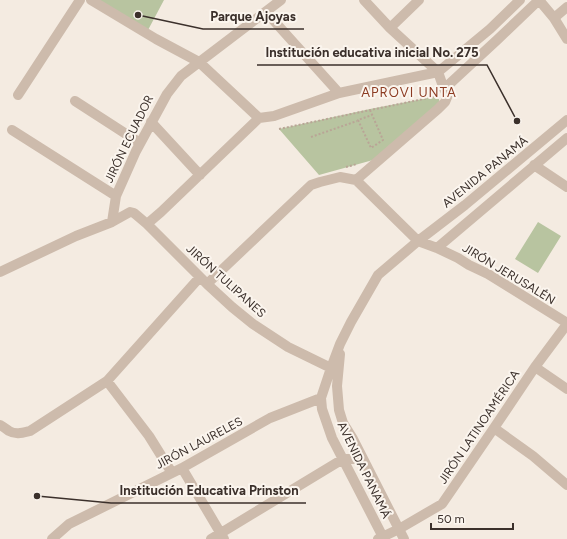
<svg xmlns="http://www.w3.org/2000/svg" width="567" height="539" font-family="Figtree,sans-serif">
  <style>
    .green { fill: #b8c4a0 }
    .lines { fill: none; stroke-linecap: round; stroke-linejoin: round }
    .path { stroke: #b9a596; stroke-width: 2; stroke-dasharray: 2 2; stroke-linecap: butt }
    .minor { stroke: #cdbbac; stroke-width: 10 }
    .labels { text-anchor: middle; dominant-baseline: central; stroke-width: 4; stroke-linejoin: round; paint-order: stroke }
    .street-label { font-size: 12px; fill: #3b302b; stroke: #fbf5ee }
    .neighbourhood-label { font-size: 13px; letter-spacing: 1px; fill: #8c3b22; stroke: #fbf5ee }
    .leader { fill: none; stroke: #3b302b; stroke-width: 1.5 }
    .callout-dot { fill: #3b302b; stroke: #fbf5ee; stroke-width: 1.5 }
    .callout-label { font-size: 13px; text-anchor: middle; font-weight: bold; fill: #3b302b; stroke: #fbf5ee; stroke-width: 4; stroke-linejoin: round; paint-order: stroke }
  </style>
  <rect width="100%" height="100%" fill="#f4ebe1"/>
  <!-- green -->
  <path class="green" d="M93 0H164L148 30Z
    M433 97 439 99V104L373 160 319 175 279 129 370 109Z
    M538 222 561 236 538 273 515 259Z"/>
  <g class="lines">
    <!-- path -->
    <path class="path" d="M370 110 383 140 371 148 358 120 372 115
      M279 129 433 97 434 98
      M311 137 357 121
      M346 167 357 164"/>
    <!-- minor -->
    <path class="minor" d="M91 0 156 39 199 62 259 118
      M539 0 554 18 567 39
      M266 12 339 93
      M554 18 567 7
      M390 28 419 0
      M444 89 497 40 539 0
      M18 95 80 0
      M75 101 140 143
      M151 122 200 175
      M12 130 116 196
      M534 165 567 187
      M356 180 438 109 445 102 448 95 444 89 438 72 390 28 364 0
      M112 222 116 196 136 151 167 94 181 76 281 0
      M147 224 161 212 259 118 274 116 339 93 438 72 490 29 520 0
      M437 248 458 258 469 265 488 274 567 323
      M0 272 76 236 112 222 130 212 134 213 147 224 207 284 232 307 253 324 288 347 331 368
      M207 284 311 185 320 182 340 177 356 180 418 241 437 248 567 138
      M340 354 337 386 339 410 343 423 353 439 404 539
      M535 367 567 389
      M107 381 149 436 172 473
      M0 425C4 427 6 429 9 431 16 435 22 433 30 431L107 381 200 277
      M494 428 533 456 567 485
      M182 468 224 539
      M52 539 69 524 182 468 270 418 321 398
      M211 539 343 459H363
      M378 539 399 529 442 504 453 488 494 428 535 367 567 324
      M384 539 332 438 322 409 321 398 331 368 340 344 351 322 378 275 418 241 465 205 567 120"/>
  </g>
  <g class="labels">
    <!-- street labels -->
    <g class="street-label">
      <text transform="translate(129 139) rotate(-64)">JIRÓN ECUADOR</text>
      <text transform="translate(485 172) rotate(-39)">AVENIDA PANAMÁ</text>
      <text transform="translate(509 274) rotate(31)">JIRÓN JERUSALÉN</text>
      <text transform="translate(226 281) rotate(42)">JIRÓN TULIPANES</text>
      <text transform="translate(479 427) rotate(-56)">JIRÓN LATINOAMÉRICA</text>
      <text transform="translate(199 443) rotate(-28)">JIRÓN LAURELES</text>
      <text transform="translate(364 470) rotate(64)">AVENIDA PANAMÁ</text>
    </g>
    <!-- neighbourhood labels -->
    <g class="neighbourhood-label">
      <text x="409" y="92">APROVI UNTA</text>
    </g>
  </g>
  <!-- callouts -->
  <path class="leader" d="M138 15L203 29H304M517 121L487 65H257M37 496L111 503H306"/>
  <g class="callout-dot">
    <circle cx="138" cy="15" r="4"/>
    <circle cx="517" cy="121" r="4"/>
    <circle cx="37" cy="496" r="4"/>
  </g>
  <g class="callout-label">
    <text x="253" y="21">Parque Ajoyas</text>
    <text x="372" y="57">Institución educativa inicial No. 275</text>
    <text x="209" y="495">Institución Educativa Prinston</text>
  </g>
  <!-- scale -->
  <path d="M431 523v6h82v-6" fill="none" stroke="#3b302b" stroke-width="2"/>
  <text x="437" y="523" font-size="12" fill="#3b302b" stroke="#fbf5ee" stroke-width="3" paint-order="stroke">50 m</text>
</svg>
